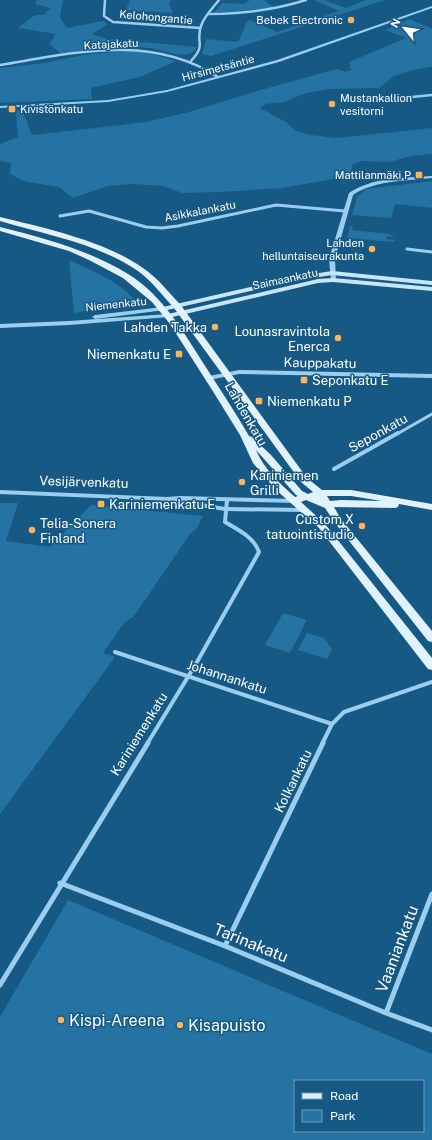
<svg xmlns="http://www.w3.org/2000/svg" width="432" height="1140" font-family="'Public Sans',sans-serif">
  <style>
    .green { fill: #2473a3; fill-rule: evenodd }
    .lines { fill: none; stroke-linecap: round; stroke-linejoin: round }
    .minor-far3 { stroke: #9bceee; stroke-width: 2.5 }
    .minor-far2 { stroke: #9bceee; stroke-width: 3 }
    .minor-far1 { stroke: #9bceee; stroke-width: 4 }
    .minor { stroke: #9bceee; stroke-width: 5 }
    .tertiary { fill: #9bceee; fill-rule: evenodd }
    .secondary { fill: #c8e6fa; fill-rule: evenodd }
    .primary { fill: #e1f2ff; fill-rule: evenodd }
    .poi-dot { fill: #ffb257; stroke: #165985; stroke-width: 1.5 }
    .labels { text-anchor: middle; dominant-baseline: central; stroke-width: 3; stroke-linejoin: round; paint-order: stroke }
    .far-street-label { font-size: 11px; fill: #fff; stroke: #165985 }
    .far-poi-label { font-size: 11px; fill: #fff; stroke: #165985; text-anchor: end }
    .poi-label { font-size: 13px; fill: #fff; stroke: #165985; text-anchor: start }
    .street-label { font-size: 13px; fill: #fff; stroke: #165985 }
    .near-street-label { font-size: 16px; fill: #fff; stroke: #165985 }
    .near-poi-label { font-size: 16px; fill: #fff; stroke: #165985; text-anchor: start }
  </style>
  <rect width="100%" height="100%" fill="#165985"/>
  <!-- green -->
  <path class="green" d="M37 0H63L60 18 67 28 103 21 108 24 92 34 106 39 197 47C188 63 164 49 150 48 119 45 91 49 61 53L49 44 56 34 18 28 35 15H44L51 8 35 4Z
    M130 0H171L169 3 173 13 126 10Z
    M250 0H264L275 8 214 13 222 3 244 4Z
    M314 0H323L346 8 366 0H385L211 56 202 54 206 39 238 42 247 22 250 20 277 32 339 11Z
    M410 19 432 29V67L417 69 394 76 379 88 329 89 306 93 284 102 265 104 260 108 286 122 296 131 310 135 336 138 432 128V154L411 156 389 162 362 161 353 164 350 175 333 179 282 188 220 192 182 193 163 186 133 184 107 186 73 198 59 187 23 181 10 174 11 163 0 161V144L18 137 16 111 22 110 32 135 147 122 189 112 257 91 337 69 346 72 352 70 349 67 351 65 349 62 406 38 385 30Z
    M133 51 148 53 176 61 140 77 91 88 92 99 0 103V68L44 63 89 54Z
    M432 181V208L395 204 391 218 352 215 357 197 366 189Z
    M350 226H353L352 230 389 234 395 237 387 236 386 239 395 240 394 242 347 238Z
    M69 260C90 270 125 283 137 304L117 305 74 313Z
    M0 503H18L6 541 50 547 91 505 203 516 197 528 190 534 134 616 124 623 103 653 115 657 0 814Z
    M283 613 307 620 290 653 265 645Z
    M307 633 324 638 332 649 327 659 298 650Z
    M68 900 432 1054V1140H0V1017ZM295 1081H423V1131H295Z"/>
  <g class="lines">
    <!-- minor-far3 -->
    <path class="minor-far3" d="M105 0 104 16 113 22 200 28
      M208 14C242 14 274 10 306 0
      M191 61C207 44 195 43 201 26 204 16 213 8 219 0
      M0 65C74 53 151 33 218 77
      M412 97 432 95"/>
    <!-- minor-far2 -->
    <path class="minor-far2" d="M60 216 89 211 146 227 162 228 178 226 276 205 345 211
      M407 249 432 252
      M397 434 432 414"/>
    <!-- minor-far1 -->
    <path class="minor-far1" d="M334 469 398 433
      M115 652 332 724
      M147 744 197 662 259 552C254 537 238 530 225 522L227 500
      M322 744 332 724 344 712 432 682"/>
    <!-- minor -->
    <path class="minor" d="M60 883 225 946 386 1013 432 1030
      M225 946 323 743
      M0 985 148 743
      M386 1013 432 894"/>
    <!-- tertiary -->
    <path class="tertiary" d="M432 6V8L279 62 167 92 108 102 0 108V106L108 100 167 90 277 60Z
      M432 176V178C407 181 375 180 353 195L335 259 336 280 333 282 331 281 329 259 349 193C372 177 405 178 432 176Z
      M163 307 165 308V310L95 319 92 317 95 315Z
      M168 314 170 315V317L69 325 0 328V324L69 321Z
      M239 370 432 374V378L239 374 209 380 206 378 209 376Z
      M0 490 167 497 180 496 294 499 297 501 296 503 184 500 225 507 304 508 307 510 304 512 225 511 175 503H173L172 501 0 494Z"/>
    <!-- secondary -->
    <path class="secondary" d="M332 271 432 281V285L332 275 294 281 163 311 160 309 163 307 294 277Z
      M333 278 432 287V291L333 282 318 283 168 318 165 316 168 314 318 279Z"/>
    <!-- primary -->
    <path class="primary" d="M0 217C45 228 105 241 143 268 158 278 168 292 180 304L307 478 322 490H351L432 504V510L399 504 398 507 395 508 334 507 341 519 432 631V642L428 641 335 523 325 508 306 500 301 502 325 524 432 658V670L428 669 319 528 276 490 253 463 240 435 214 393 170 324 152 302 123 278 89 260 69 251 0 231V227C44 238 89 250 128 274 164 296 185 335 207 369 221 391 236 413 249 436L252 437 271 455 302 491 308 494 313 492 301 482 174 308C162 295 152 281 138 271 97 243 46 235 0 221ZM256 450 296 495 298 496 295 497C280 484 264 469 256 450ZM327 496H351L382 501 341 500 330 501Z"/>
  </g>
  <!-- markers -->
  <g class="poi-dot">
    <circle cx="351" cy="20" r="4"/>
    <circle cx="332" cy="104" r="4"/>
    <rect x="8" y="105" width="8" height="8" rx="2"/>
    <rect x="415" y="171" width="8" height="8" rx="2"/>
    <circle cx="372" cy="249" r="4"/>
    <circle cx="215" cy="327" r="4"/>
    <circle cx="338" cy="338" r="4"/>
    <rect x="175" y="350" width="8" height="8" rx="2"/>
    <rect x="300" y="376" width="8" height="8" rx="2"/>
    <rect x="255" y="397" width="8" height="8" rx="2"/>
    <circle cx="242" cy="482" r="4"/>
    <rect x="97" y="500" width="8" height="8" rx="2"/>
    <circle cx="362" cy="526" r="4"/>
    <circle cx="32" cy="530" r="4"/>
    <circle cx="61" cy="1020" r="4"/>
    <circle cx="180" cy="1025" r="4"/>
  </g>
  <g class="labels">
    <!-- far-street labels -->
    <g class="far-street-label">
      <text transform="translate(156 17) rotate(5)">Kelohongantie</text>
      <text transform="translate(111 44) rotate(-3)">Katajakatu</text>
      <text transform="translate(218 68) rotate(-15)">Hirsimetsäntie</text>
      <text transform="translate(200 211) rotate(-11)">Asikkalankatu</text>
      <text transform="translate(285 279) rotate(-12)">Saimaankatu</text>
      <text transform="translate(116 304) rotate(-6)">Niemenkatu</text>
    </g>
    <!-- far-poi labels -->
    <g class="far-poi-label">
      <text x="343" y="20">Bebek Electronic</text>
      <text x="340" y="98" text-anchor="start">Mustankallion<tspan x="340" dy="13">vesitorni</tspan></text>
      <text x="20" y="109" text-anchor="start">Kivistönkatu</text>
      <text x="411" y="175">Mattilanmäki P</text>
      <text x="364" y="243">Lahden<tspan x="364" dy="13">helluntaiseurakunta</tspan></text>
    </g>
    <!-- poi labels -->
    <g class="poi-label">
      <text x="207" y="327" text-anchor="end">Lahden Takka</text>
      <text x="330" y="331" text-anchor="end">Lounasravintola<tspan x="330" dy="15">Enerca</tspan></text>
      <text x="171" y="354" text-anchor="end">Niemenkatu E</text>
      <text x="312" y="380">Seponkatu E</text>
      <text x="267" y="401">Niemenkatu P</text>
      <text x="250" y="475">Kariniemen<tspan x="250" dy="15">Grilli</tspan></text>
      <text x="109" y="504">Kariniemenkatu E</text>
      <text x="354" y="519" text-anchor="end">Custom X<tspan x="354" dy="15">tatuointistudio</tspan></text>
      <text x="40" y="523">Telia-Sonera<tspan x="40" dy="15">Finland</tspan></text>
    </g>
    <!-- street labels -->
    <g class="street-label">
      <text transform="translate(320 363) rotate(1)">Kauppakatu</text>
      <text transform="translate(246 414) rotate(60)">Lahdenkatu</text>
      <text transform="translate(378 433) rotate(-29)">Seponkatu</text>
      <text transform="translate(84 482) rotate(2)">Vesijärvenkatu</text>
      <text transform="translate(227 677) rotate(18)">Johannankatu</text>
      <text transform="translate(139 734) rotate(-58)">Kariniemenkatu</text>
      <text transform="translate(293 781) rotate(-64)">Kolkankatu</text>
    </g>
    <!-- near-street labels -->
    <g class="near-street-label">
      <text transform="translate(251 943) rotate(22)">Tarinakatu</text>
      <text transform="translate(397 949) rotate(-69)">Vaaniankatu</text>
    </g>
    <!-- near-poi labels -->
    <g class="near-poi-label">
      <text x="69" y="1020">Kispi-Areena</text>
      <text x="188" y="1025">Kisapuisto</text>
    </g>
  </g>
  <!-- legend -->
  <rect x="294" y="1080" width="130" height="52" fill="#165985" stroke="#739bb6"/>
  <rect x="302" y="1093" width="20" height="6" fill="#e1f2ff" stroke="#739bb6"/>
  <text x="330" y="1100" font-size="12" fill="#ffffff">Road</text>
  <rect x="302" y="1110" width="20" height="12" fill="#2473a3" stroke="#739bb6"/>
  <text x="330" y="1120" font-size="12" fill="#ffffff">Park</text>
  <!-- north arrow -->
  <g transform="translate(404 28) rotate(299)" stroke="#165985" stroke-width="3" paint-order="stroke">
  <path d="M0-3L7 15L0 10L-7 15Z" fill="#ffffff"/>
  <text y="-6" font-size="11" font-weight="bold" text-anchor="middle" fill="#ffffff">N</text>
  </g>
</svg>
